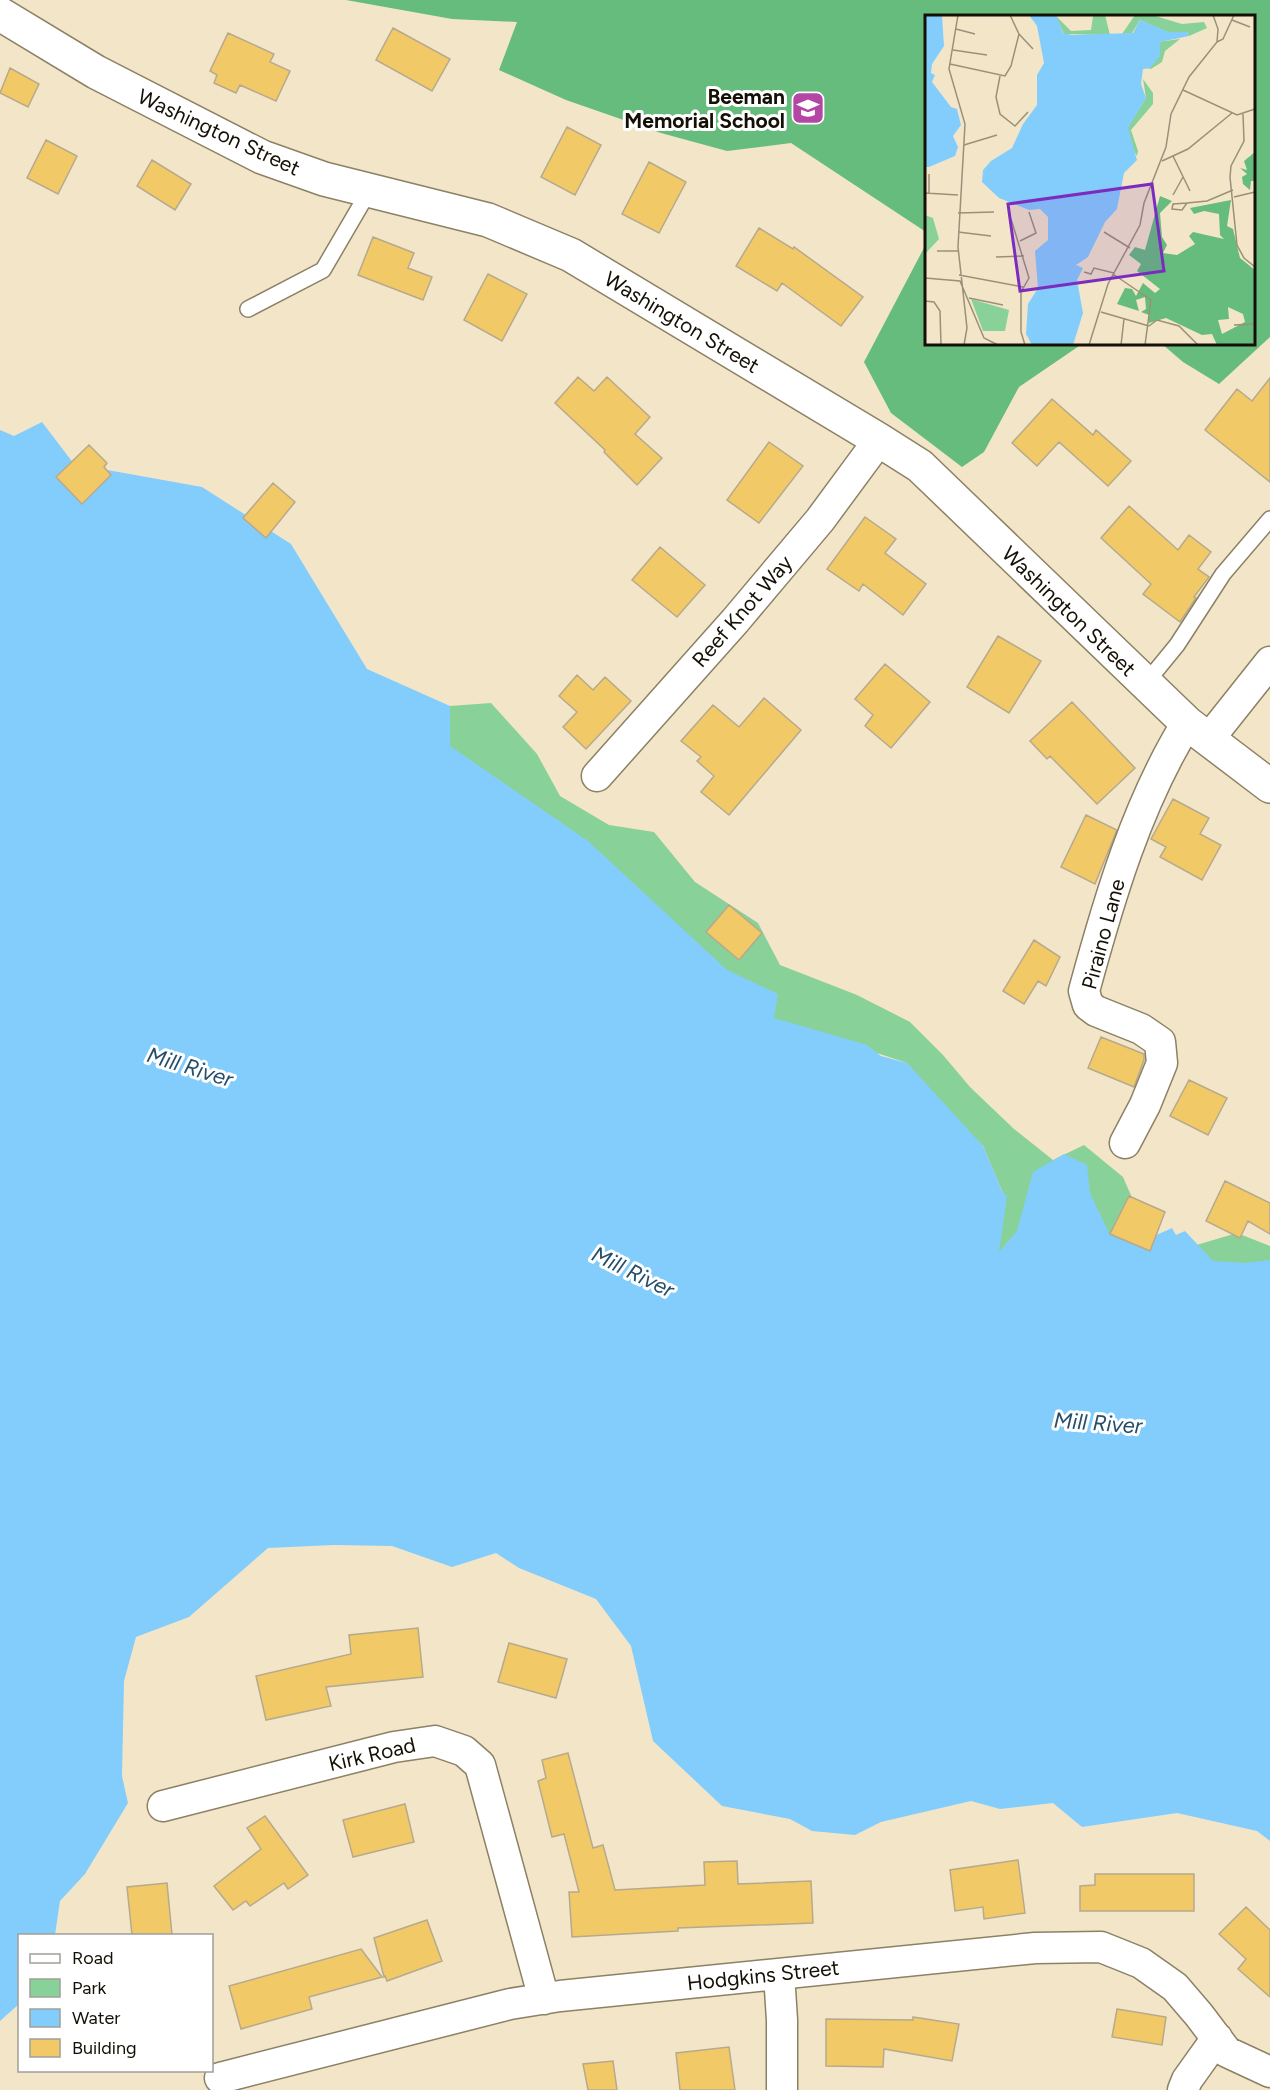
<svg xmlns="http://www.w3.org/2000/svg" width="1270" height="2090" font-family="Figtree,sans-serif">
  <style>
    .green { fill: #88d199 }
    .forest { fill: #66bc7c }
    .water { fill: #83cdfd }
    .building { fill: #f2c967; stroke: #b6a98d; stroke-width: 1.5 }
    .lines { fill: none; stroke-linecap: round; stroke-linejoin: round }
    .lane-casing { stroke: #8c8065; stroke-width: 18 }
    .street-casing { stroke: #8c8065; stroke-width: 33 }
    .secondary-casing { stroke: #8c8065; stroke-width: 36 }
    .lane { stroke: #fff; stroke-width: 15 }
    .street { stroke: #fff; stroke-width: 30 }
    .secondary { stroke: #fff; stroke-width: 33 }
    .labels { text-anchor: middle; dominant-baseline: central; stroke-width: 6; stroke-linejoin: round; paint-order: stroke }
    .poi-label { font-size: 21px; font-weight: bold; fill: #141006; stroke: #fff; text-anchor: end }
    .street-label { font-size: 21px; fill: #141006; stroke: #fff }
    .water-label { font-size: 22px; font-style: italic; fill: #264e68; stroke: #fff }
    .inset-road { fill: none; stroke: #9a907a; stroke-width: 1.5 }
    .view { fill: #7b2cbf; fill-opacity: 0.15; stroke: #7b2cbf; stroke-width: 3 }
    .inset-edge { fill: none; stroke: #141006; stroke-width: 3 }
  </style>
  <rect width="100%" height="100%" fill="#f3e6c8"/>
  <!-- green -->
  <path class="green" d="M491 703 537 754 560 796 609 825 654 832 695 882 758 923 780 965 857 995 910 1022 943 1055 970 1087 1014 1129 1053 1160 1084 1145 1123 1177 1151 1241 1118 1252 1028 1266 998 1252 1006 1200 983 1146 939 1102 907 1063 853 1045 768 1026 449 751 450 706Z
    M1237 1233 1270 1246V1308L1193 1246Z"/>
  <!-- forest -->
  <path class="forest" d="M346 0H1270V337L1219 384 1183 362 1162 344H1254V16H926V232L791 143 727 151 661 133 566 100 499 70 517 22 452 19Z
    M926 244V344H1082L1019 387 984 452 962 467 891 413 864 362Z"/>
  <!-- water -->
  <path class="water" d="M42 422 74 464 202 487 291 544 367 669 450 706V746L588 841 727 970 778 994 774 1018 867 1045 881 1056 907 1063 983 1146 1003 1193 1007 1196 999 1252 1017 1231 1033 1172 1064 1154 1087 1165 1090 1193 1110 1235 1134 1245 1172 1228 1176 1235 1185 1231 1213 1261 1244 1263 1270 1260V1841L1257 1831 1177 1813 1082 1827 1053 1803 1000 1809 971 1801 881 1822 855 1835 812 1831 790 1819 722 1806 653 1741 631 1646 596 1599 519 1568 496 1553 452 1567 392 1546 334 1545 268 1548 189 1617 136 1637 124 1681 122 1776 128 1803 85 1874 60 1901 55 1935 20 1936 19 2004 0 2021V430L14 436Z"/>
  <!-- building -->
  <path class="building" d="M393 28 450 59 432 91 376 60Z
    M228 33 274 54 270 62 290 71 276 101 240 85 236 93 214 83 217 75 210 71Z
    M10 68 39 84 28 107 0 93Z
    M567 127 601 145 575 195 541 177Z
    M46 140 77 156 58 194 27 178Z
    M152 160 191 184 175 210 137 186Z
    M649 162 686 182 659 233 622 214Z
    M759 228 793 249 794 247 863 297 841 326 782 283 777 291 736 266Z
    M373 237 414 253 408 268 432 277 423 300 358 275Z
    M488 274 527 294 502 341 464 320Z
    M578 377 594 391 607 377 650 417 635 434 662 458 637 485 604 452 605 450 555 403Z
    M1270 378V482L1205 430 1237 389 1252 401Z
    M1052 399 1093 435 1096 430 1131 461 1108 486 1059 442 1037 466 1012 443Z
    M769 442 803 466 759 523 727 500Z
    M89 445 107 463 104 467 111 475 82 504 56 477Z
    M273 483 295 502 266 538 243 518Z
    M1129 506 1178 550 1189 535 1211 552 1198 569 1209 577 1194 597 1196 598 1180 622 1143 594 1151 584 1101 538Z
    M865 517 896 539 885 553 926 584 903 615 863 584 859 591 827 569Z
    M660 547 705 585 677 617 632 580Z
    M998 636 1041 661 1009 713 967 687Z
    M885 664 930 702 891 748 865 726 873 715 855 699Z
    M577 675 593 690 605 677 631 701 586 749 563 727 577 712 559 696Z
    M764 698 801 730 729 815 701 792 714 776 697 761 701 757 681 741 713 705 739 727Z
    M1072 702 1135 768 1097 804 1050 756 1047 759 1030 741Z
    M1173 799 1209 818 1200 834 1221 845 1202 880 1160 857 1166 847 1151 839Z
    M1086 815 1117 830 1095 884 1061 867Z
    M729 905 762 933 739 960 706 932Z
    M1034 940 1060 957 1046 986 1038 981 1024 1004 1003 991Z
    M1101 1037 1144 1054V1060L1134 1087 1088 1068Z
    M1189 1080 1227 1098 1208 1135 1170 1116Z
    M1225 1181 1270 1203V1234L1248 1221 1240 1238 1206 1221Z
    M1129 1196 1165 1212 1150 1251 1110 1234Z
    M418 1628 423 1677 326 1687 331 1706 266 1720 256 1676 351 1654 349 1635Z
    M509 1643 567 1659 556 1698 498 1682Z
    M568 1753 593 1848 603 1845 615 1890 705 1885 704 1862 737 1861 738 1884 811 1881 813 1923 678 1928V1931L572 1937 569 1892H579L564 1834 552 1837 538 1781 546 1778 542 1760Z
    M405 1804 414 1842 353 1857 343 1820Z
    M265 1816 308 1875 288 1889 284 1883 250 1906 246 1901 233 1910 214 1886 261 1849 247 1828Z
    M1018 1860 1025 1913 984 1919 983 1907 955 1911 950 1870Z
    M1095 1874H1194V1911H1080V1886L1095 1885Z
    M167 1883 172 1935H132L127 1887Z
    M1246 1907 1270 1930V1997L1238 1969 1246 1959 1219 1934Z
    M427 1920 442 1961 387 1981 385 1976 384 1977 374 1938Z
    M361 1949 382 1977 309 1997 312 2009 241 2029 229 1986Z
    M1117 2009 1166 2017 1162 2045 1112 2037Z
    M913 2017 959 2024 952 2061 884 2049 883 2067 826 2066V2019L913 2020Z
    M729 2047 735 2090H680L676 2053Z
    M613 2061 617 2090H588L583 2064Z"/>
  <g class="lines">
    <!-- lane casing -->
    <g class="lane-casing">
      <path id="lane" d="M248 309 323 270 369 191
        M1145 684 1177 645 1223 574 1270 519"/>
    </g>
    <!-- street casing -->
    <g class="street-casing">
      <path id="street" d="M1208 740 1270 662
        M597 776 735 621 820 520 879 440
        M1125 1143 1145 1105 1162 1063 1160 1042 1141 1029 1096 1011 1088 1005 1084 991C1109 899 1137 804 1187 723
        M163 1806 394 1747 435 1741 464 1751 480 1765 544 1999
        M779 1974 782 2020V2090
        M220 2078 510 2004 560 1996 1035 1948 1101 1947 1141 1963 1175 1987 1199 2015 1227 2052 1270 2072
        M1183 2090 1187 2080 1217 2038"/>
    </g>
    <!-- secondary casing -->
    <g class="secondary-casing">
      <path id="secondary" d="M0 14 96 72 262 157 324 179 488 220 571 255 879 440 920 466 1187 723 1270 786"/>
    </g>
    <!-- lane -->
    <use href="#lane" class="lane"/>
    <!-- street -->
    <use href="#street" class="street"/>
    <!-- secondary -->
    <use href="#secondary" class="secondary"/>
  </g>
  <!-- icons -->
  <defs>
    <g id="school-square" transform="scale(1.725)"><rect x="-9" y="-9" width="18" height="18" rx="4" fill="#b447a6" stroke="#fff"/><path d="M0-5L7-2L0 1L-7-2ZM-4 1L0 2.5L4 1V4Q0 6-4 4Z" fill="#fff"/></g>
  </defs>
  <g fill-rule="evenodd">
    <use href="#school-square" x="808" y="108"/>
  </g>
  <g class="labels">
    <!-- poi labels -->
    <g class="poi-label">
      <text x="785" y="96">Beeman<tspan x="785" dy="24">Memorial School</tspan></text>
    </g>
    <!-- street labels -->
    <g class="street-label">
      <text transform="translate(219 132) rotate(25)">Washington Street</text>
      <text transform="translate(682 322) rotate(31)">Washington Street</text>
      <text transform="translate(742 611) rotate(-49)">Reef Knot Way</text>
      <text transform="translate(1069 611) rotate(44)">Washington Street</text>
      <text transform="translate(1103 934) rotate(-75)">Piraino Lane</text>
      <text transform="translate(372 1754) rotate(-13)">Kirk Road</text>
      <text transform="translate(763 1975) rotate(-6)">Hodgkins Street</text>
    </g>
    <!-- water labels -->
    <g class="water-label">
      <text transform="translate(190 1067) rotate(17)">Mill River</text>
      <text transform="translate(633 1272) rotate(26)">Mill River</text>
      <text transform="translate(1098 1423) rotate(4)">Mill River</text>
    </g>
  </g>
  <!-- overview -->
  <g transform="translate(925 15)">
    <rect width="330" height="330" fill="#f3e6c8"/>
    <path d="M130 0 146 16 166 15 168 1 180 0 185 20 139 19ZM210 0H227L257 9 279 7 282 13 264 21 262 17H242L215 5 207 18 197 19ZM255 24 240 36 237 47 226 54 217 52 235 41 232 27ZM218 64 228 78V89L206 115 213 136 212 141 202 124V113L221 83ZM0 200 8 203 14 224 0 239ZM46 284 84 295 80 316H58Z" fill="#88d199"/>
    <path d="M330 137V166H326L325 175 318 169 317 162 322 159 315 153 322 155 319 146ZM235 181 247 186 235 198 237 222 242 230 238 238 252 240 270 229 264 221 268 217 299 224 295 220 294 199 279 196 269 199 265 193 306 185 302 211 308 214 315 243 330 255V330H292L287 319 277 320 241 303 224 308V300L216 297 221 294 220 282 211 285 214 296 192 289 200 273 207 274 211 281 218 268 230 278 235 274 212 256 216 249 204 240 210 232 220 235ZM303 292 318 299 320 307 297 319 293 305 304 304Z" fill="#66bc7c" fill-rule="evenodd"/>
    <path d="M0 0H17L19 31 7 49 6 58 10 60 7 67 26 92 32 94 36 110 28 121 33 132 30 141 4 152H0ZM104 0H131L138 18 147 20 208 18 215 5 243 17H262L264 21 235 27V41L225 53 218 54 216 69 221 83 203 113 212 145 199 158 192 194 180 207 163 242 151 250 158 253 152 265 158 298 148 330H107L101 319 103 289 113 273 110 236 123 225V202L115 194 104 195 74 183 57 167 58 155 66 146 87 133 98 109 112 90V60L119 48 112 11Z" fill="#83cdfd"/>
    <path class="inset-road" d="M33 0 24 54 40 109 33 232 42 313 39 330M85 0 94 19M307 5 325 12M31 14 50 19M94 19 108 34M292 27 298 24 309 0M28 35 62 40M25 49 80 61 86 51 94 19M75 61 71 82 75 99 90 111 103 97M258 75 312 100 330 94M318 99 319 126 306 151 305 162 312 230 319 243 330 252M39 130 72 120M248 141 265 176M237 146 263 134 307 98M4 159V179M0 178 33 180M248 180 258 162M309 182 330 177M262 188 248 189 247 194 257 195 262 188 282 186 308 175M33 198 69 197M86 204 104 263 96 277V317L100 330M33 217 66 221M179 217 205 233M95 226 111 218 104 197M12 236H33M71 242 99 241M159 257 166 259 169 253 189 258M188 259 226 285 220 330M34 260 98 272M0 263 35 266 59 323 73 330M44 283 78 290M0 286 9 287 15 296 16 330M176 297 224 311M309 310 330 309M224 311 232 305 254 311 273 330M164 330 183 269 215 210 219 188 241 132 246 99 264 62 292 27 293 14 288 0M196 330 199 304"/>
    <path class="view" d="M227 169 239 256 95 276 83 189Z"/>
    <rect width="330" height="330" class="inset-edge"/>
  </g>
  <!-- legend -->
  <rect x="18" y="1934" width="195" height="138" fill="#ffffff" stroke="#a19f9b" stroke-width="1.5"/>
  <rect x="30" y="1954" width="30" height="9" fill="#ffffff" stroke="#a19f9b" stroke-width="1.5"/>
  <text x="72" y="1964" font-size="18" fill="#141006">Road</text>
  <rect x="30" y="1979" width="30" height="18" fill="#88d199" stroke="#a19f9b" stroke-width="1.5"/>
  <text x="72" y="1994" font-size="18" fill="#141006">Park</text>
  <rect x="30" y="2009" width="30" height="18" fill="#83cdfd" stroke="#a19f9b" stroke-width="1.5"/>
  <text x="72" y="2024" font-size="18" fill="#141006">Water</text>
  <rect x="30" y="2039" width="30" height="18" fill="#f2c967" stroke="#a19f9b" stroke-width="1.5"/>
  <text x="72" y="2054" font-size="18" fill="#141006">Building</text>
</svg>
